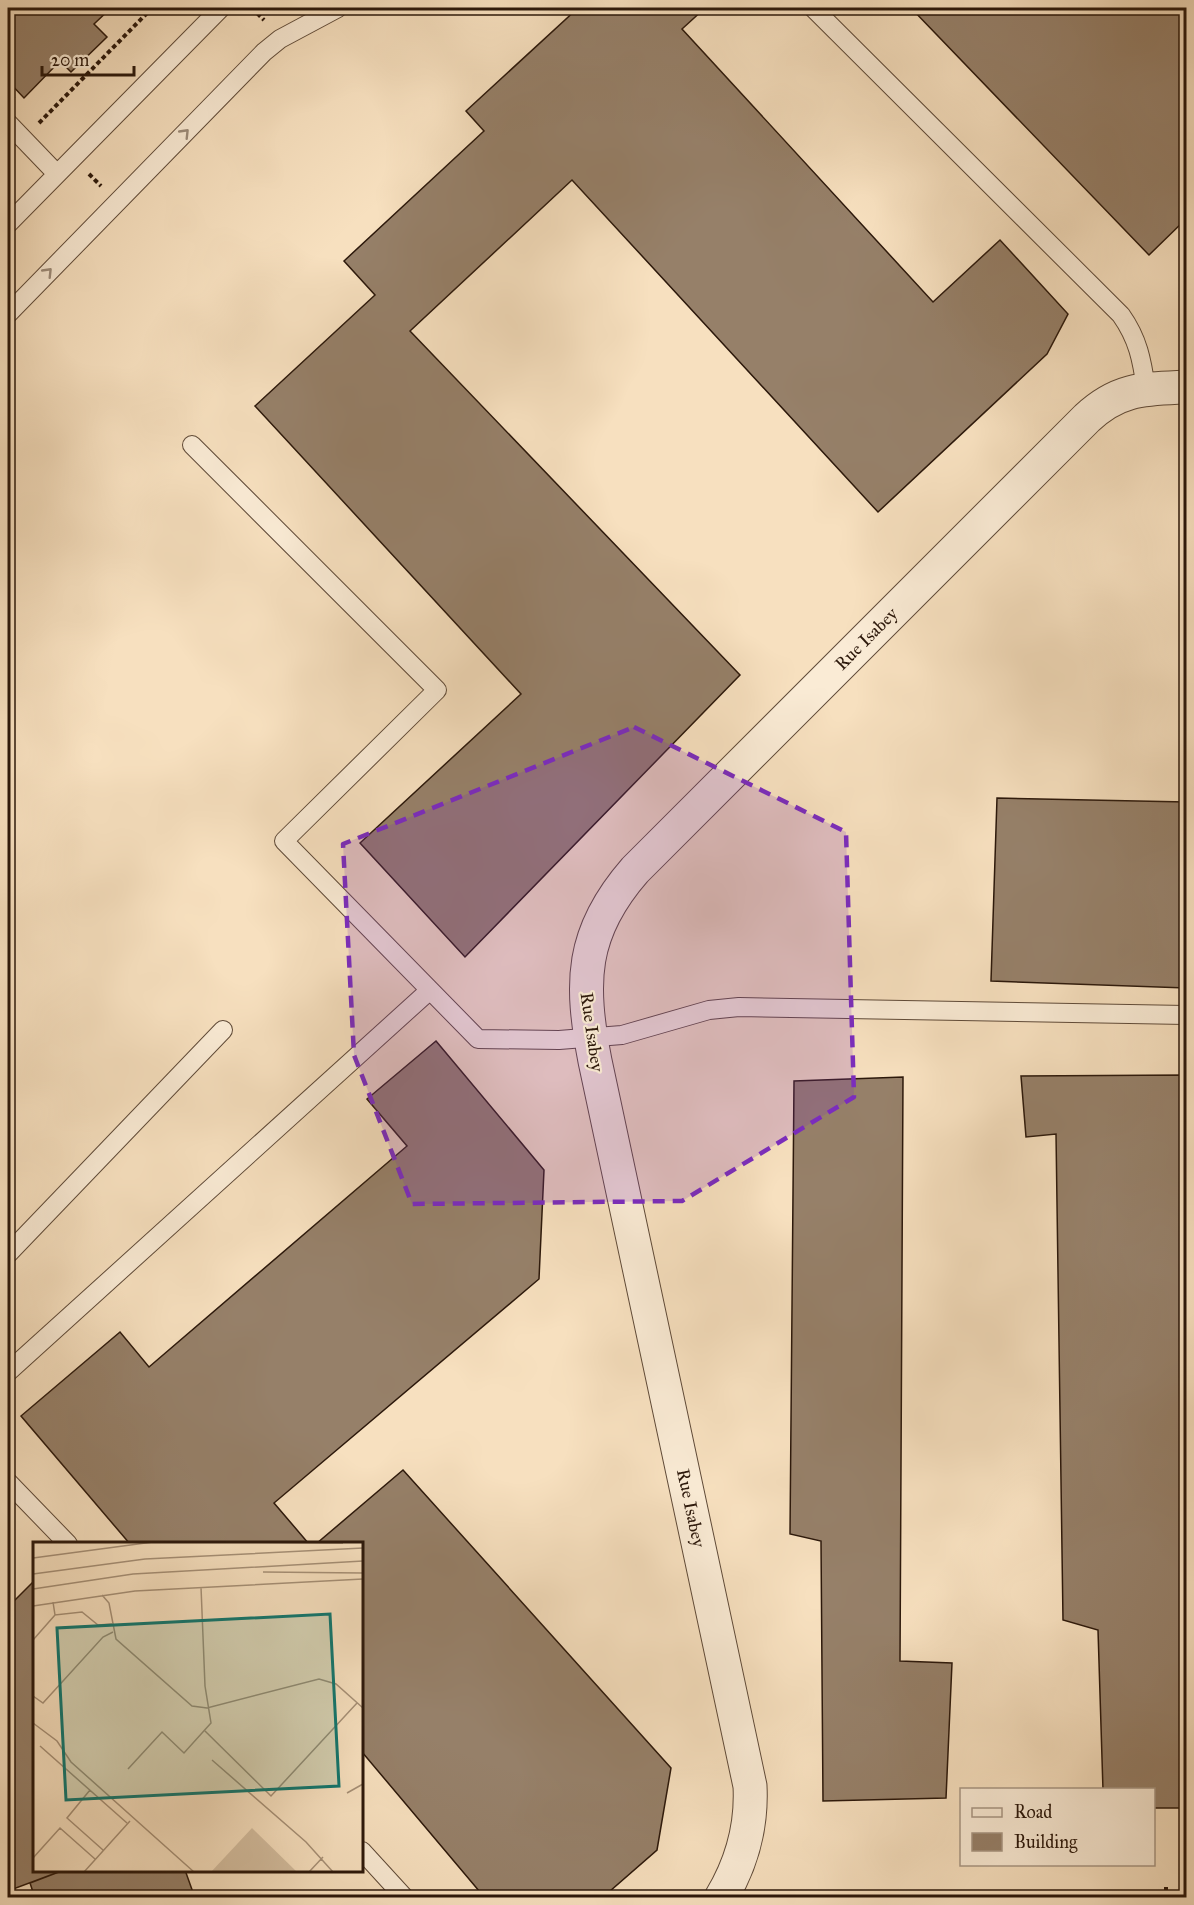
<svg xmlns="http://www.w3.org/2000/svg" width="1194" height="1905" font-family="'IM FELL Great Primer',serif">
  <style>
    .building { fill: #968069; stroke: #2c180b; stroke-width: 1.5 }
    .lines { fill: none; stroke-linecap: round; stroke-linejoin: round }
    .service-casing { stroke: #5f4a38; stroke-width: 20 }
    .minor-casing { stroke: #5f4a38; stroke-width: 35 }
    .path { stroke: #2c180b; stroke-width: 4; stroke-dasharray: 4.5 3; stroke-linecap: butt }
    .service { stroke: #faebd5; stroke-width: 18 }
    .minor { stroke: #faebd5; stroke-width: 33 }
    .oneway { stroke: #9d8c7a }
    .marked { fill: #7b2cbf; fill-opacity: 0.2; stroke: #7b2cbf; stroke-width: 4.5; stroke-dasharray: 12 8; stroke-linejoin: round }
    .labels { text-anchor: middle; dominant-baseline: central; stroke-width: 4.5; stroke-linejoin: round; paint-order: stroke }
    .street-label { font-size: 18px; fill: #2c180b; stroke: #faebd5 }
    .inset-road { fill: none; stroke: #a69077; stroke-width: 1.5 }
    .view { fill: #0f766e; fill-opacity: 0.15; stroke: #0f766e; stroke-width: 3 }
    .inset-edge { fill: none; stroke: #2c180b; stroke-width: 3 }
  </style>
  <rect width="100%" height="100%" fill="#f7e0bf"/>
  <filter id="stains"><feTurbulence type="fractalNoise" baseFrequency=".00333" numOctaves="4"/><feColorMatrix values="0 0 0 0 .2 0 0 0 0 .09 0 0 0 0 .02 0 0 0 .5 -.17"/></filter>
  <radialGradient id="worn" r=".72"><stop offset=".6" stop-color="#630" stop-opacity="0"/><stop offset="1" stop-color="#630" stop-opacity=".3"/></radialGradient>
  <!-- building -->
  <path class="building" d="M8 8H111L94 24 107 37 71 72 60 61 24 98 8 81Z
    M578 8H705L682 29 933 302 1000 240 1068 314 1047 354 878 512 572 180 410 331 740 675 465 957 360 843 521 694 255 406 375 295 344 261 484 131 466 111Z
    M911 8H1186V219L1149 255Z
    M997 798 1186 802V988L991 981Z
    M436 1041 544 1170 539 1279 274 1503 309 1544H130L21 1416 120 1332 149 1367 407 1146 367 1099Z
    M1186 1075V1808H1154V1790H1103L1098 1630 1063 1620 1056 1134 1026 1137 1021 1076Z
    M903 1077 900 1661 952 1663 946 1798 823 1801 821 1541 790 1534 794 1081Z
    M403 1470 671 1768 657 1850 602 1898H485L362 1752V1544H316Z
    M33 1582 34 1870H64L8 1891V1607Z
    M64 1870H185L195 1898H35L30 1883Z"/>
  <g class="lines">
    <!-- service casing -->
    <g class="service-casing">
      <path id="service" d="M813 8 1121 315C1138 339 1142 360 1146 389
        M8 123 57 174
        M8 224 221 8
        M8 314 264 52 280 39 338 8
        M192 445 437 690 284 841 478 1039 559 1040 622 1035 709 1010 739 1007 1186 1015
        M8 1254 223 1030
        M8 1372 430 990
        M8 1482 68 1544
        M362 1851 405 1898"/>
    </g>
    <!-- minor casing -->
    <g class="minor-casing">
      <g id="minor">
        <path id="s1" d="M721 1898C742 1863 752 1825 750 1786L595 1061C580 983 580 933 635 870L1087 418C1119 388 1145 389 1186 387"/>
      </g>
    </g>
    <!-- path -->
    <path class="path" d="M252 8 264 20
      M8 93 14 99
      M39 123 152 8
      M89 174 101 186
      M1166 1887V1898"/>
    <!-- service -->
    <use href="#service" class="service"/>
    <!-- minor -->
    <use href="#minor" class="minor"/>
  </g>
  <!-- one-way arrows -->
  <defs><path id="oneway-chevron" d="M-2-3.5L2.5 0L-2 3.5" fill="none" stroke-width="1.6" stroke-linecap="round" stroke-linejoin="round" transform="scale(1.5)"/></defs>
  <g class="oneway">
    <use href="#oneway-chevron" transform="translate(185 133) rotate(-46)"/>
    <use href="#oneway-chevron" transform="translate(48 272) rotate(-46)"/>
  </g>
  <!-- marked area -->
  <path class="marked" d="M634 727 846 832 854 1097 682 1201 412 1204 354 1055 343 844Z"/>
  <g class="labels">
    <!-- street labels -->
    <g class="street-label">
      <text stroke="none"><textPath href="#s1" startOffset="1390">Rue Isabey</textPath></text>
      <text transform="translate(592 1032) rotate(82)">Rue Isabey</text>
      <text transform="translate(691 1508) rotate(78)">Rue Isabey</text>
    </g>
  </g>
  <!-- overview -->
  <g transform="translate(33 1542)">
    <rect width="330" height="330" fill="#f7e0bf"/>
    <path d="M219 286 264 330H178Z" fill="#d4bea0"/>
    <path class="inset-road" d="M171 0 310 1M0 16 120 0M230 30 330 31M0 32 112 17 330 6M0 47 100 32 330 19M69 53 76 61 83 97 159 164 174 166 286 137 303 142 330 166M20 60 22 73 49 70 65 83 79 82M0 64 102 49 330 37M0 98 22 73M0 154 10 161 70 95 80 90M0 181 24 199 38 220 161 330M172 189 238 254 324 161M7 204 94 281M179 218 273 300 300 330M95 227 129 190 151 211 178 181 172 144 168 45M57 248 34 276 70 308M314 251 330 242M0 316 27 286 62 317M51 330 97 279M276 330 290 315"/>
    <path class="view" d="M297 72 306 244 33 258 24 86Z"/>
    <rect width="330" height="330" class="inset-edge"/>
  </g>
  <!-- margin -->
  <rect width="1194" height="1905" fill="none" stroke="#f7e0bf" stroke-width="30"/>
  <rect x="9" y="9" width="1176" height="1887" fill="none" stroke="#2c180b" stroke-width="3"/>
  <rect x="15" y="15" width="1164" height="1875" fill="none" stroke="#2c180b" stroke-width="1.5"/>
  <!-- legend -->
  <rect x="960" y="1788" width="195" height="78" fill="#faebd5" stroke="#a89784" stroke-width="1.5"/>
  <rect x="972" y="1808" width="30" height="9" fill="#faebd5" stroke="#a89784" stroke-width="1.5"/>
  <text x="1014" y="1818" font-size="18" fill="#2c180b">Road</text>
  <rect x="972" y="1833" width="30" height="18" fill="#968069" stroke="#a89784" stroke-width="1.5"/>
  <text x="1014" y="1848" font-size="18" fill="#2c180b">Building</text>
  <!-- scale -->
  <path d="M42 66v9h92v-9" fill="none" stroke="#2c180b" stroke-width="3"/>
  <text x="51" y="66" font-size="18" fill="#2c180b" stroke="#faebd5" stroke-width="4.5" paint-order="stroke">20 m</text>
  <rect width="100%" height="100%" filter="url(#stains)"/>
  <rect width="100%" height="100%" fill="url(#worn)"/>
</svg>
